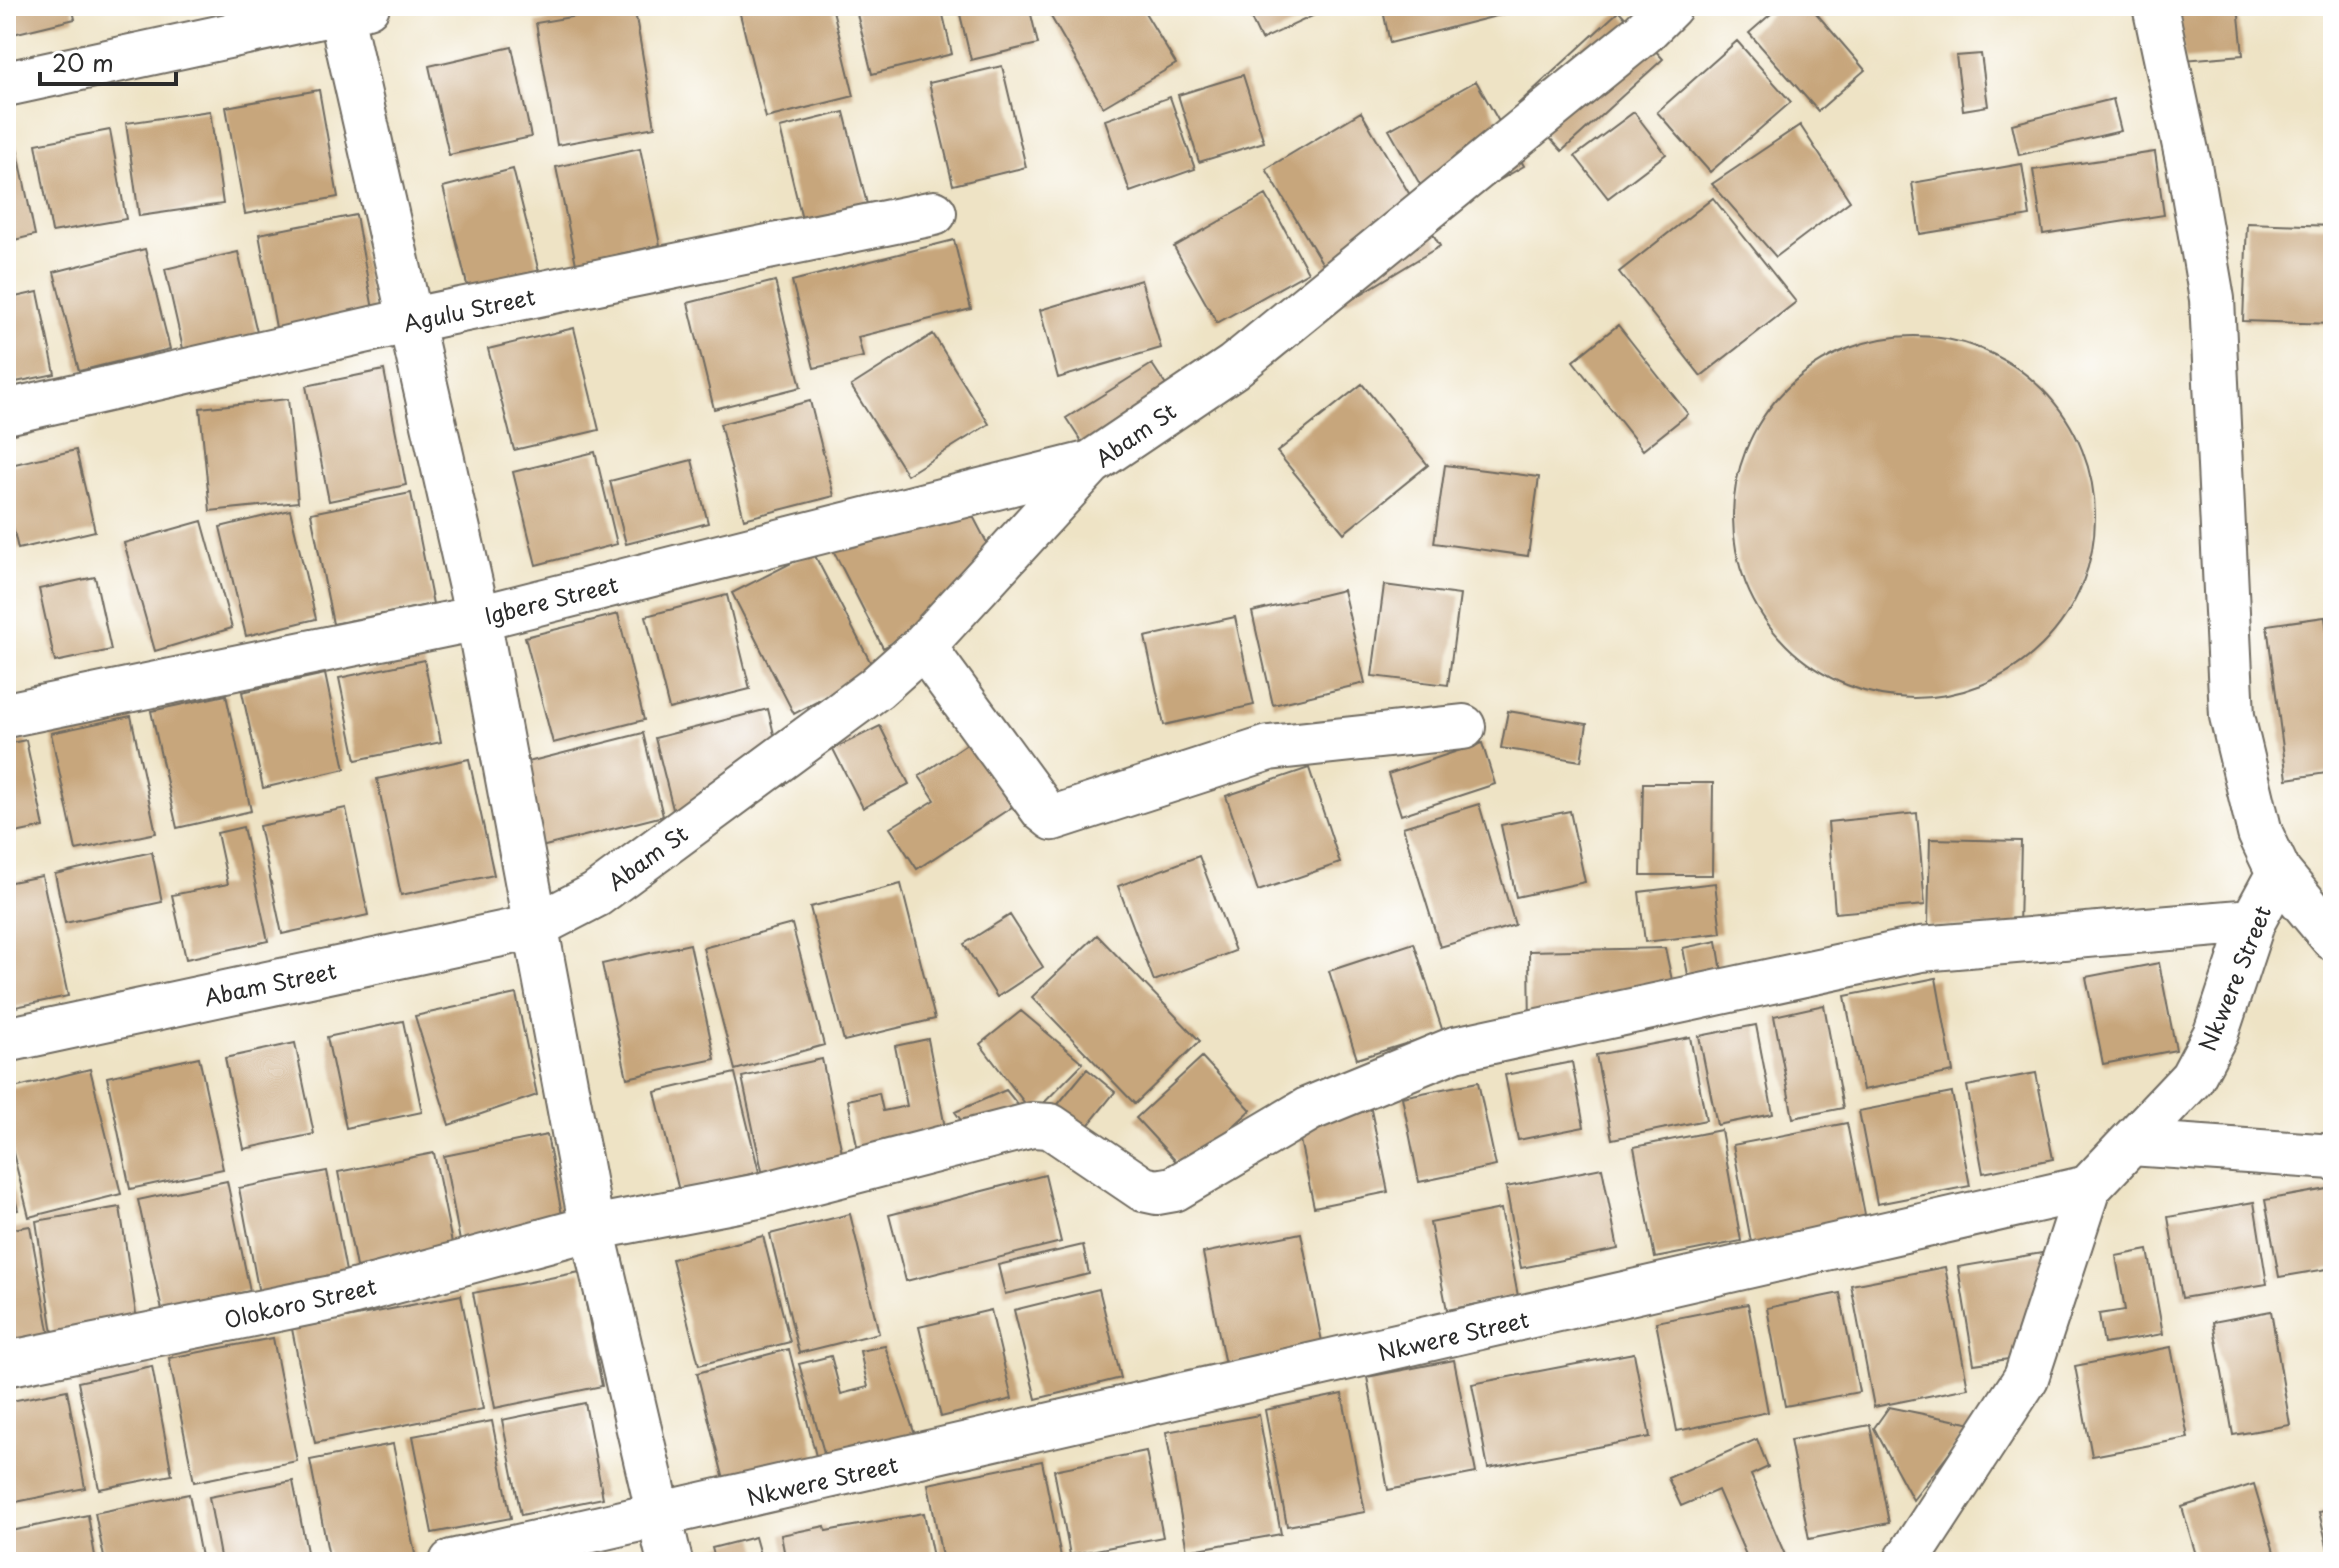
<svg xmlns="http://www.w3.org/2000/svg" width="2339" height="1568" font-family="'Playpen Sans',sans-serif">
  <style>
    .building { fill: #c7a67c }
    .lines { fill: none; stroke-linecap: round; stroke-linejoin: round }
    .minor-casing { stroke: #6f6b61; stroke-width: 48 }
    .minor { stroke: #fff; stroke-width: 44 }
    .labels { text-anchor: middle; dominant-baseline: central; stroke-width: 6; stroke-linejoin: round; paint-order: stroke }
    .street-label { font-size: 22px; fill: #2b2b2b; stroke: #fff }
  </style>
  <rect width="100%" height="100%" fill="#fff"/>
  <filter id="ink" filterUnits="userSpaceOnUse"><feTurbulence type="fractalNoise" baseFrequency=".0125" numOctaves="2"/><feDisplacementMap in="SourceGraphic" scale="16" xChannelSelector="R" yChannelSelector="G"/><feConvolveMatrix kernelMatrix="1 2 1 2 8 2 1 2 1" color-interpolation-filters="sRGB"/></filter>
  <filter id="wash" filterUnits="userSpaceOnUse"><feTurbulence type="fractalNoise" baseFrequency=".006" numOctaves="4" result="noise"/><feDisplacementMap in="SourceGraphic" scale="32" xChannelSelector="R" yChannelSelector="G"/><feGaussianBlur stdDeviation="1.8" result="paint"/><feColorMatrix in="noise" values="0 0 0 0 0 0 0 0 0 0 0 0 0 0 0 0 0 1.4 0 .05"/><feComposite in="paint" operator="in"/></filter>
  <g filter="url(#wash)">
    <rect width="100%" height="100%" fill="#eee3c5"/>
    <g id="blocks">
      <!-- building -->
      <path class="building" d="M6 6H72L75 19 9 35Z
        M634 6 655 127 557 145 536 23Z
        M738 6H832L854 96 766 118Z
        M855 6H941L952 54 872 74Z
        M958 6H1029L1038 44 971 60Z
        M1065 6H1141L1176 64 1103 107 1050 15Z
        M1245 6H1316L1319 13 1261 40Z
        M1382 6H1515L1516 11 1390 43Z
        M1780 6H1810L1865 70 1818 111 1749 33Z
        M2179 6H2238L2243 55 2184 60Z
        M1619 11 1663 59 1562 151 1518 104Z
        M1737 41 1791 102 1710 172 1657 112Z
        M512 47 531 137 449 155 429 66Z
        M1981 54 1988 106 1963 110 1956 56Z
        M1002 66 1026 167 953 185 929 83Z
        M1243 75 1264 142 1199 162 1178 95Z
        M1476 81 1524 166 1438 216 1389 130Z
        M319 90 338 197 245 214 226 107Z
        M1170 97 1195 169 1130 192 1105 120Z
        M2113 99 2121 131 2019 155 2012 124Z
        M210 111 223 204 139 216 126 123Z
        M844 112 869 212 804 228 780 128Z
        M1361 112 1440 246 1346 303 1266 169Z
        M1634 112 1666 154 1608 198 1575 156Z
        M1800 125 1850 201 1776 257 1712 184Z
        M110 130 126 219 52 232 36 144Z
        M16 143 35 235 6 242V145Z
        M640 148 660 245 576 264 556 167Z
        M2155 152 2164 215 2043 234 2033 170Z
        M2022 164 2030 216 1920 234 1912 183Z
        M513 169 542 284 471 301 443 187Z
        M1266 195 1308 272 1217 323 1174 247Z
        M1713 198 1796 302 1701 376 1619 272Z
        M356 215 374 315 277 333 259 234Z
        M2247 223 2333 226V324L2243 321Z
        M954 240 971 309 858 337 863 357 814 368 792 281Z
        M145 249 170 349 79 371 54 272Z
        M238 252 260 345 186 362 165 269Z
        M1141 280 1161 348 1058 378 1040 310Z
        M775 281 801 387 714 409 688 303Z
        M38 292 55 374 6 384V299Z
        M1618 325 1688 414 1643 450 1573 361Z
        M574 328 599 430 514 450 488 349Z
        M933 334 989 424 907 475 851 386Z
        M1733 517a181 181 0 1 1 362 0a181 181 0 1 1-362 0Z
        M1152 364 1176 401 1090 455 1066 418Z
        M384 370 406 485 329 501 306 386Z
        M1362 384 1428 465 1344 533 1277 452Z
        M288 399 298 502 210 511 200 408Z
        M810 401 834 496 744 519 720 424Z
        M76 450 95 531 18 549 6 496V466Z
        M595 452 617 544 536 565 513 472Z
        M692 460 708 523 626 544 610 481Z
        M1445 465 1539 477 1528 556 1434 543Z
        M411 493 433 604 333 624 311 513Z
        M964 499 1008 583 883 648 832 548Z
        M290 510 316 619 246 636 220 527Z
        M202 521 232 628 155 651 124 543Z
        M813 552 875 671 794 714 732 593Z
        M95 577 111 650 55 662 39 589Z
        M1384 585 1460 595 1448 685 1372 676Z
        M1343 590 1365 683 1273 705 1252 612Z
        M727 595 750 689 669 709 646 616Z
        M618 614 644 720 553 743 525 637Z
        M1235 617 1254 705 1164 725 1145 637Z
        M2325 617 2333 678V772L2287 779 2267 625Z
        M424 660 441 742 356 760 339 678Z
        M325 674 345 769 263 788 242 692Z
        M226 695 251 811 177 828 151 711Z
        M768 709 786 785 674 813 655 738Z
        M1508 711 1587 724 1581 761 1501 748Z
        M131 716 156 833 76 850 51 733Z
        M880 726 909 784 863 808 833 749Z
        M643 733 663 816 541 847 520 764Z
        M26 740 44 827 6 835V744Z
        M970 742 1012 807 917 869 890 828 935 800 919 776Z
        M1482 743 1495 784 1401 815 1388 774Z
        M469 759 494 875 401 895 377 779Z
        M1309 768 1340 863 1258 891 1226 796Z
        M1643 783H1713L1712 875H1641Z
        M1479 804 1515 925 1440 947 1403 827Z
        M346 808 368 915 282 934 259 826Z
        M1570 811 1585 882 1516 897 1501 825Z
        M1917 813 1925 905 1835 913 1828 822Z
        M243 827 268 941 186 959 172 895 228 884 217 833Z
        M1930 839 2021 841 2019 928 1928 926Z
        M152 852 162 902 65 923 55 874Z
        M1199 856 1235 951 1154 981 1118 886Z
        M42 876 68 996 6 1009V883Z
        M1715 883 1721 933 1645 942 1639 892Z
        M901 884 935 1019 844 1041 810 907Z
        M1010 915 1043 967 997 997 964 944Z
        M792 924 824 1045 735 1070 703 948Z
        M1097 935 1200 1041 1135 1104 1032 997Z
        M1717 941 1724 985 1691 991 1683 948Z
        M1414 943 1443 1032 1357 1059 1329 971Z
        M690 944 715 1059 627 1078 602 964Z
        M1665 948 1675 994 1530 1030 1529 951Z
        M2159 963 2176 1050 2103 1064 2086 977Z
        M1936 978 1953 1072 1863 1090 1845 996Z
        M516 994 537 1095 449 1125 415 1016Z
        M1824 1005 1843 1108 1793 1118 1774 1016Z
        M1021 1011 1083 1063 1033 1114 980 1044Z
        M403 1021 422 1112 346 1128 327 1037Z
        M1756 1025 1773 1114 1717 1125 1699 1036Z
        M1690 1037 1706 1120 1612 1139 1596 1055Z
        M928 1039 947 1138 859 1156 848 1100 879 1093 883 1111 907 1106 895 1046Z
        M295 1043 314 1134 244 1149 225 1058Z
        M199 1057 223 1169 130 1189 107 1077Z
        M1202 1057 1251 1110 1185 1171 1136 1118Z
        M822 1059 844 1162 764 1180 742 1077Z
        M1572 1062 1584 1127 1518 1140 1505 1075Z
        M90 1069 121 1194 29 1217 6 1125V1090Z
        M1087 1069 1115 1092 1078 1138 1050 1114Z
        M735 1073 759 1172 679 1191 655 1092Z
        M2036 1073 2053 1159 1983 1173 1967 1086Z
        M1478 1082 1496 1166 1419 1182 1402 1097Z
        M1006 1090 1031 1121 980 1146 955 1112Z
        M1952 1093 1970 1186 1877 1204 1859 1111Z
        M1370 1105 1388 1192 1314 1207 1296 1121Z
        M1847 1123 1867 1225 1752 1247 1733 1145Z
        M1721 1130 1741 1241 1655 1258 1634 1147Z
        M547 1135 563 1220 460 1241 444 1156Z
        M434 1153 453 1248 356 1267 338 1172Z
        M6 1164 18 1210 6 1213Z
        M1602 1168 1618 1249 1521 1268 1506 1187Z
        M327 1171 348 1282 260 1299 239 1188Z
        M1045 1175 1061 1242 906 1281 889 1215Z
        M227 1181 250 1291 162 1310 138 1200Z
        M2333 1188V1268L2279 1277 2265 1200Z
        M2254 1202 2267 1284 2182 1298 2168 1217Z
        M120 1207 138 1327 54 1340 36 1221Z
        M1501 1209 1518 1296 1447 1310 1430 1223Z
        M850 1214 879 1333 799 1353 770 1234Z
        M30 1226 50 1336 6 1348V1230Z
        M1301 1233 1323 1347 1225 1365 1203 1253Z
        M763 1236 790 1342 699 1365 672 1259Z
        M1083 1245 1089 1274 1005 1294 998 1265Z
        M2148 1250 2163 1334 2104 1344 2099 1314 2125 1310 2116 1256Z
        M2042 1253 2022 1357 1974 1364 1958 1267Z
        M1945 1267 1968 1388 1874 1407 1851 1285Z
        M580 1272 602 1386 495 1408 473 1293Z
        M1099 1289 1121 1378 1036 1399 1014 1310Z
        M1840 1293 1859 1392 1785 1406 1767 1308Z
        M461 1295 483 1409 315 1443 292 1329Z
        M1748 1304 1768 1412 1677 1431 1656 1322Z
        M991 1310 1012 1399 941 1417 919 1327Z
        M2271 1311 2290 1425 2233 1435 2213 1322Z
        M273 1338 297 1461 194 1482 169 1358Z
        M885 1346 915 1435 825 1456 799 1364 831 1356 841 1394 868 1387 860 1351Z
        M2171 1347 2188 1438 2092 1456 2075 1366Z
        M789 1349 819 1468 727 1492 697 1373Z
        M1634 1353 1650 1437 1488 1468 1472 1384Z
        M1454 1360 1476 1473 1388 1490 1367 1377Z
        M152 1366 172 1475 99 1489 78 1382Z
        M67 1390 85 1488 6 1504V1402Z
        M1342 1394 1365 1512 1287 1526 1265 1410Z
        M585 1403 603 1498 521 1515 502 1420Z
        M1889 1407 1972 1424 1913 1500 1874 1428Z
        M1259 1415 1281 1534 1187 1551 1166 1432Z
        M492 1421 511 1518 432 1533 413 1436Z
        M1870 1425 1889 1523 1809 1539 1790 1440Z
        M1757 1439 1768 1467 1751 1475 1788 1562H1749L1718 1490 1681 1506 1668 1478Z
        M393 1444 416 1559 330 1562 310 1460Z
        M1146 1451 1163 1537 1070 1555 1054 1470Z
        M1042 1461 1062 1562H943L928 1484Z
        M293 1481 309 1562H221L209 1497Z
        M2254 1484 2277 1562H2198L2182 1507Z
        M189 1494 202 1562H105L95 1513Z
        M2333 1509V1562H2331L2319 1512Z
        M924 1513 934 1562H786L781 1535 825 1526 826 1531Z
        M88 1515 96 1562H6V1532Z
        M755 1537 762 1562H716L712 1548Z
        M630 1555 632 1562H604V1561Z"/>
    </g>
  </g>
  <g filter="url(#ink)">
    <use href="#blocks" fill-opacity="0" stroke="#6f6b61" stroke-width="2"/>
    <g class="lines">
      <!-- minor casing -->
      <g class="minor-casing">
        <path id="minor" d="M339 6 478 618 592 1228 670 1562
          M2155 6 2189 165 2212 299 2232 716 2260 833 2279 873 2333 938
          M6 84 367 6
          M6 412 412 320 934 213
          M923 646 1043 810 1053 818 1269 748 1463 727
          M6 715 478 618 1091 463
          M6 1040 534 927 596 895 876 688 923 646 1091 463 1233 367 1643 33 1670 6
          M2131 1143 2333 1157
          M6 1364 332 1298 592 1228 759 1196 1032 1125 1050 1126 1143 1189 1157 1192 1174 1189 1309 1109 1455 1049 1921 949 2253 921
          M452 1562 2088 1188 2192 1078 2216 1033 2253 921 2279 873
          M1906 1562 2026 1378 2088 1188"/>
      </g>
      <!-- minor -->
      <use href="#minor" class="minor"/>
    </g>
  </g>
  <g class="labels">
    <!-- street labels -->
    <g class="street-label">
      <text transform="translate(469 309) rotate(-12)">Agulu Street</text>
      <text transform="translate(1135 434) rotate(-35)">Abam St</text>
      <text transform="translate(551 599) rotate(-14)">Igbere Street</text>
      <text transform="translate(647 857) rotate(-36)">Abam St</text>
      <text transform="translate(2234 978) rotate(-68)">Nkwere Street</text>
      <text transform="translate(270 983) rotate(-12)">Abam Street</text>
      <text transform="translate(300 1302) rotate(-13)">Olokoro Street</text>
      <text transform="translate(1453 1335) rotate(-13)">Nkwere Street</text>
      <text transform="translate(822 1480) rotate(-13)">Nkwere Street</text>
    </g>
  </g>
  <!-- margin -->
  <rect width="2339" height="1568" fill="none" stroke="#fff" stroke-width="32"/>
  <!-- scale -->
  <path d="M40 72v12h136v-12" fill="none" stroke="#2b2b2b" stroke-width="4"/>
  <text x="52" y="72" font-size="24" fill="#2b2b2b" stroke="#ffffff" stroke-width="6" paint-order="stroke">20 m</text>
</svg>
